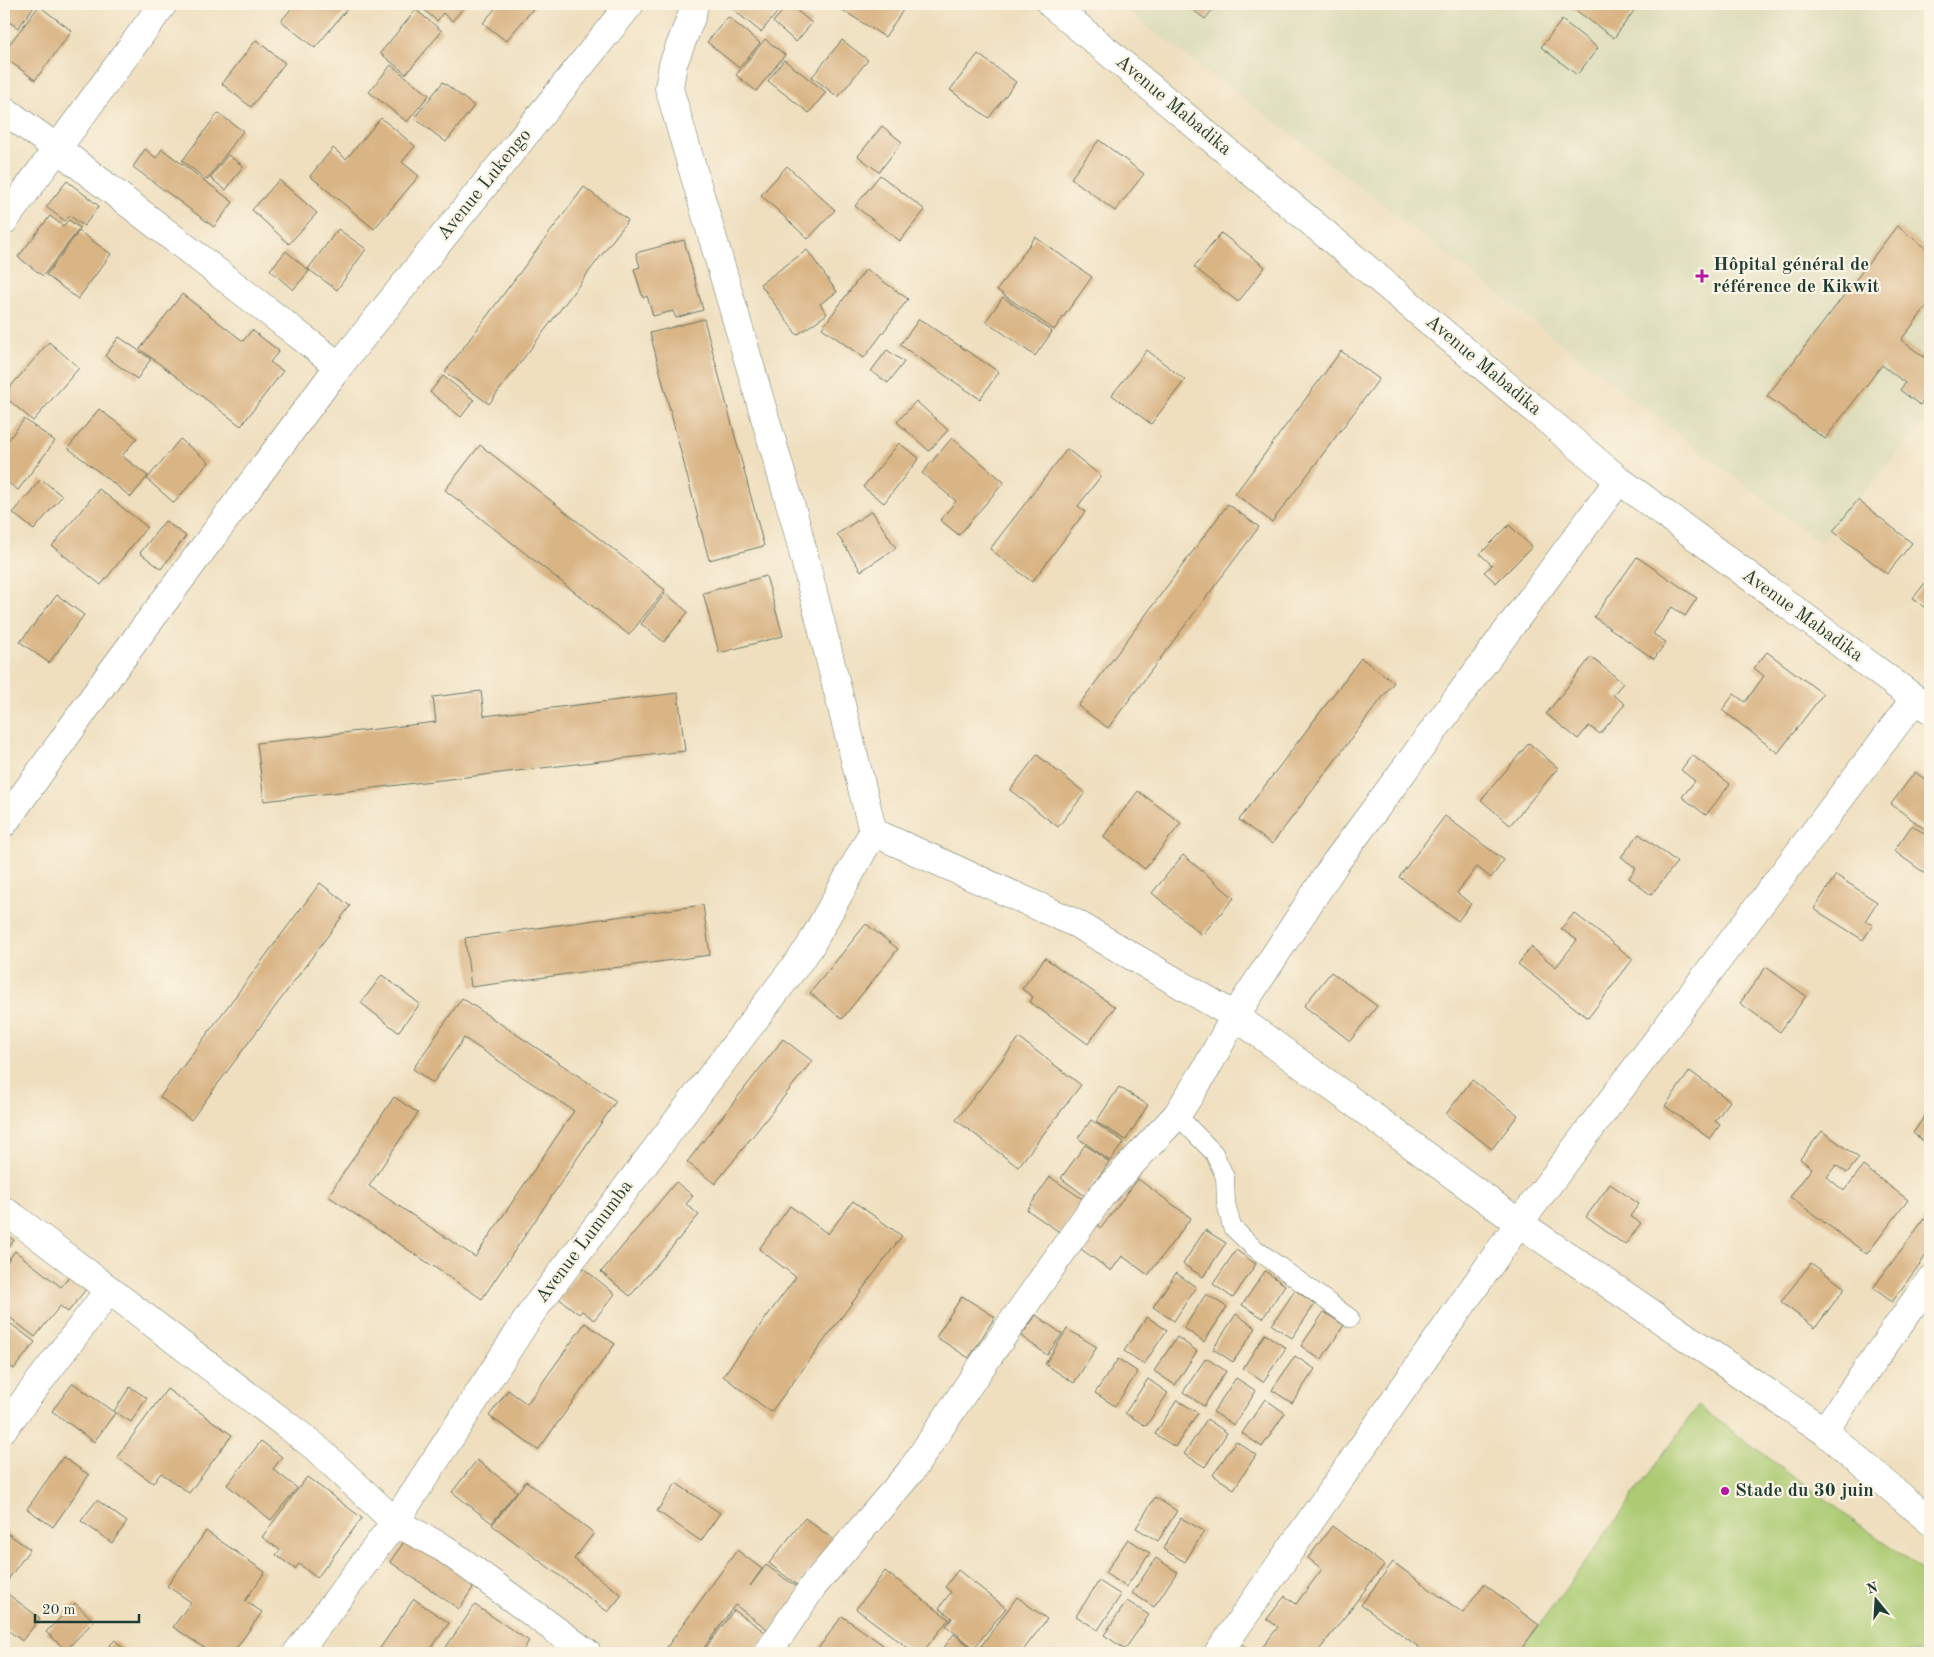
<svg xmlns="http://www.w3.org/2000/svg" width="1934" height="1657" font-family="'Old Standard TT',serif">
  <style>
    .built { fill: #deddbb }
    .green { fill: #accb73; stroke: #668454 }
    .building { fill: #d9b484 }
    .lines { fill: none; stroke-linecap: round; stroke-linejoin: round }
    .service-casing { stroke: #687665; stroke-width: 19 }
    .minor-casing { stroke: #687665; stroke-width: 29 }
    .service { stroke: #fff; stroke-width: 18 }
    .minor { stroke: #fff; stroke-width: 28 }
    .poi-dot { fill: #b5179e; stroke: #fcf5e5; stroke-width: 2 }
    .labels { text-anchor: middle; dominant-baseline: central; stroke-width: 4.5; stroke-linejoin: round; paint-order: stroke }
    .street-label { font-size: 19px; fill: #1f3d34; stroke: #fcf5e5 }
    .poi-label { font-size: 19px; font-weight: bold; fill: #1f3d34; stroke: #fcf5e5; text-anchor: start }
  </style>
  <rect width="100%" height="100%" fill="#fcf5e5"/>
  <filter id="ink" filterUnits="userSpaceOnUse"><feTurbulence type="fractalNoise" baseFrequency=".02" numOctaves="2"/><feDisplacementMap in="SourceGraphic" scale="10" xChannelSelector="R" yChannelSelector="G"/><feConvolveMatrix kernelMatrix="1 2 1 2 8 2 1 2 1" color-interpolation-filters="sRGB"/></filter>
  <filter id="wash" filterUnits="userSpaceOnUse"><feTurbulence type="fractalNoise" baseFrequency=".0096" numOctaves="4" result="noise"/><feDisplacementMap in="SourceGraphic" scale="20" xChannelSelector="R" yChannelSelector="G"/><feGaussianBlur stdDeviation="1.12" result="paint"/><feColorMatrix in="noise" values="0 0 0 0 0 0 0 0 0 0 0 0 0 0 0 0 0 1.4 0 .05"/><feComposite in="paint" operator="in"/></filter>
  <g filter="url(#wash)">
    <rect width="100%" height="100%" fill="#efdfbf"/>
    <!-- built -->
    <path class="built" d="M1117 4H1930V415L1820 543 1294 136Z"/>
    <!-- green -->
    <path class="green" d="M1698 1406 1930 1576V1653H1519Z"/>
    <g id="blocks">
      <!-- building -->
      <path class="building" d="M4 4H36L18 28 9 22 4 29Z
        M295 4H351L315 48 281 21Z
        M427 4H467L452 21 443 13 437 21 423 9Z
        M499 4H537L506 41 483 23Z
        M732 4H784L761 32 730 7Z
        M789 4 812 23 796 42 773 22Z
        M833 4H907L885 37Z
        M1185 4H1217L1205 19Z
        M1567 4H1639L1614 38Z
        M39 6 72 31 35 80 4 57V51Z
        M416 10 442 31 406 74 380 53Z
        M728 17 760 43 739 68 707 42Z
        M1562 20 1598 48 1577 75 1541 47Z
        M765 39 785 55 756 91 736 75Z
        M256 40 285 63 251 107 222 84Z
        M842 40 868 60 838 97 812 77Z
        M978 54 1016 82 989 118 950 90Z
        M784 60 826 92 809 113 768 81Z
        M391 65 429 95 407 122 369 92Z
        M443 82 474 106 446 142 414 118Z
        M218 113 243 131 207 180 182 161Z
        M381 118 415 146 402 162 419 176 374 229 310 176 333 148 346 159Z
        M882 126 902 142 879 172 858 156Z
        M1099 140 1144 174 1115 211 1071 178Z
        M145 149 156 158 162 149 233 202 214 227 133 167Z
        M228 155 243 166 226 190 210 178Z
        M787 166 835 210 808 239 761 195Z
        M880 175 925 210 900 241 855 206Z
        M279 180 317 213 289 244 252 210Z
        M67 181 99 206 84 226 70 216 65 221 46 207Z
        M584 187 628 220 489 404 445 372Z
        M50 216 63 226 69 220 80 228 43 276 18 257Z
        M1897 226 1930 251V302L1901 340 1924 357 1930 348V392L1920 405 1900 390 1905 383 1882 365 1825 439 1767 396Z
        M338 229 366 249 337 290 308 269Z
        M79 231 111 254 78 299 46 275Z
        M1221 233 1265 267 1238 302 1194 267Z
        M1035 237 1092 277 1054 330 997 290Z
        M684 240 703 310 676 318 673 311 653 316 647 296 643 298 634 269 640 267 636 253Z
        M807 250 837 292 820 304 827 314 797 335 760 284Z
        M286 251 309 271 293 290 270 270Z
        M866 269 908 299 864 358 822 328Z
        M182 294 243 341 252 330 279 351 270 362 283 371 241 426 140 349Z
        M1003 297 1052 332 1035 356 986 321Z
        M704 319 764 546 709 560 650 333Z
        M919 319 999 372 980 399 900 345Z
        M119 337 151 359 137 379 105 356Z
        M49 342 79 368 33 421 4 396V394Z
        M887 350 904 362 888 383 871 371Z
        M1147 350 1185 380 1151 424 1112 395Z
        M1341 351 1379 379 1272 522 1235 494Z
        M443 376 474 400 461 417 430 392Z
        M916 401 948 430 929 451 897 422Z
        M99 409 137 438 122 456 148 476 131 497 68 448Z
        M24 419 55 441 18 490 4 480V446Z
        M952 438 1004 482 959 535 940 520 956 501 922 473Z
        M180 439 209 462 174 503 147 479Z
        M899 443 919 458 884 503 863 487Z
        M480 445 665 590 629 635 445 490Z
        M1067 449 1101 476 1078 506 1085 512 1032 582 990 549Z
        M41 479 62 496 34 530 13 513Z
        M99 489 147 527 101 585 52 546Z
        M1858 500 1912 543 1887 574 1833 531Z
        M1228 504 1259 527 1108 728 1078 706Z
        M872 511 896 548 861 571 837 534Z
        M165 521 186 536 161 569 140 553Z
        M1509 525 1532 547 1496 583 1484 572 1492 565 1480 554Z
        M1637 557 1697 598 1685 616 1672 607 1653 634 1666 642 1654 659 1594 617Z
        M766 576 783 636 719 653 703 593Z
        M1930 577V612L1913 598Z
        M665 593 688 612 664 642 641 624Z
        M57 595 84 615 49 663 20 642Z
        M1767 652 1823 694 1778 753 1722 710 1734 694 1745 702 1764 676 1754 668Z
        M1591 657 1623 683 1613 695 1625 704 1600 734 1589 726 1578 739 1546 714Z
        M1361 658 1394 682 1272 844 1239 820Z
        M481 691 484 716 678 693 685 751 264 801 257 743 436 722 433 697Z
        M1529 743 1558 768 1510 825 1481 800Z
        M1037 755 1085 793 1058 827 1010 790Z
        M1692 755 1730 784 1706 815 1682 797 1695 781 1681 770Z
        M1915 772 1930 783V833L1891 804Z
        M1138 791 1181 823 1145 869 1103 837Z
        M1445 816 1504 860 1491 878 1477 867 1457 893 1471 904 1458 921 1399 877Z
        M1912 825 1930 838V877L1894 851Z
        M1639 834 1677 862 1651 895 1629 878 1636 868 1621 857Z
        M1183 855 1234 898 1202 935 1152 893Z
        M1836 875 1877 902 1865 921 1873 925 1863 940 1814 909Z
        M320 883 350 906 191 1120 160 1097Z
        M703 905 710 955 471 987 465 938Z
        M1574 913 1633 959 1588 1018 1518 964 1531 947 1556 967 1577 940 1561 929Z
        M866 924 898 949 842 1019 810 993Z
        M1045 958 1115 1007 1088 1044 1030 1002 1033 997 1022 989Z
        M1766 967 1806 996 1780 1032 1740 1003Z
        M1331 972 1377 1006 1350 1041 1304 1006Z
        M382 975 420 1004 398 1032 361 1003Z
        M462 998 616 1101 482 1299 328 1196 394 1097 418 1113 369 1186 475 1257 574 1111 464 1038 433 1083 413 1069Z
        M1019 1038 1081 1085 1018 1167 956 1120Z
        M783 1039 812 1061 715 1184 687 1162Z
        M1690 1071 1730 1101 1715 1121 1720 1125 1710 1139 1665 1106Z
        M1472 1080 1518 1115 1492 1149 1446 1114Z
        M1119 1087 1148 1105 1126 1140 1096 1122Z
        M1930 1108V1146L1913 1133Z
        M1091 1120 1124 1142 1110 1161 1078 1138Z
        M1822 1131 1859 1158 1847 1173 1836 1165 1827 1177 1844 1191 1863 1166 1908 1200 1867 1254 1790 1197 1812 1168 1800 1159Z
        M1085 1145 1109 1162 1085 1196 1061 1178Z
        M1050 1177 1084 1200 1061 1233 1027 1210Z
        M1138 1179 1191 1218 1148 1275 1122 1256 1111 1271 1077 1246 1094 1223 1101 1228Z
        M676 1182 693 1196 686 1204 699 1215 630 1296 601 1272Z
        M1610 1184 1639 1204 1630 1216 1641 1223 1625 1245 1586 1217Z
        M853 1201 902 1236 771 1412 723 1376 796 1277 759 1249 790 1206 828 1234Z
        M1924 1219 1930 1224V1250L1892 1302 1873 1288Z
        M1205 1230 1226 1243 1203 1277 1183 1264Z
        M4 1233 14 1240 4 1254Z
        M1236 1250 1256 1264 1233 1298 1213 1284Z
        M15 1251 61 1287 70 1276 86 1289 68 1312 60 1306 35 1337 4 1313V1266Z
        M1811 1263 1845 1288 1815 1328 1781 1302Z
        M583 1268 615 1294 594 1320 582 1311 579 1314 558 1298Z
        M1265 1271 1285 1285 1263 1318 1242 1305Z
        M1176 1273 1196 1287 1174 1321 1153 1307Z
        M1295 1290 1315 1304 1292 1338 1272 1325Z
        M1206 1294 1227 1307 1204 1342 1184 1328Z
        M962 1296 995 1317 969 1358 936 1337Z
        M1324 1312 1344 1325 1321 1360 1301 1346Z
        M1236 1314 1256 1328 1233 1362 1213 1349Z
        M1036 1315 1062 1334 1047 1355 1021 1336Z
        M1147 1317 1167 1330 1144 1364 1124 1351Z
        M4 1319 35 1342 14 1369 4 1361Z
        M585 1323 615 1344 538 1450 489 1416 508 1390 527 1404Z
        M1067 1329 1097 1347 1074 1383 1045 1364Z
        M1265 1334 1286 1348 1263 1382 1243 1368Z
        M1177 1337 1197 1351 1175 1385 1154 1371Z
        M1295 1356 1315 1369 1292 1403 1272 1390Z
        M1206 1358 1226 1371 1204 1406 1183 1392Z
        M1118 1359 1138 1372 1115 1406 1095 1393Z
        M1236 1378 1256 1391 1234 1425 1213 1412Z
        M1148 1379 1168 1393 1146 1426 1125 1413Z
        M73 1383 115 1413 94 1442 52 1411Z
        M130 1387 147 1398 131 1422 114 1411Z
        M167 1389 232 1435 189 1493 161 1473 153 1483 117 1457Z
        M1265 1399 1285 1413 1262 1447 1242 1433Z
        M1177 1400 1198 1413 1175 1447 1155 1434Z
        M1207 1419 1227 1433 1205 1467 1184 1454Z
        M261 1441 282 1457 273 1469 297 1488 271 1520 227 1485Z
        M1236 1441 1256 1455 1234 1489 1213 1475Z
        M63 1457 89 1475 53 1527 27 1509Z
        M477 1460 517 1491 492 1523 452 1492Z
        M307 1477 362 1518 317 1578 299 1564 295 1569 276 1555 280 1550 262 1537Z
        M526 1481 594 1533 574 1559 622 1595 608 1612 492 1525Z
        M676 1483 720 1513 701 1541 657 1511Z
        M1155 1497 1177 1511 1158 1541 1136 1528Z
        M97 1500 127 1522 112 1543 81 1521Z
        M805 1518 834 1540 798 1586 769 1563Z
        M1181 1518 1204 1531 1185 1562 1163 1549Z
        M1332 1526 1384 1565 1317 1653H1258L1278 1627 1267 1619 1285 1596 1296 1604 1322 1569 1308 1558Z
        M4 1531 30 1549 4 1585Z
        M206 1531 265 1572 245 1601 262 1612 233 1653H212L173 1627 191 1602 167 1586Z
        M408 1536 476 1583 459 1609 390 1562Z
        M1128 1539 1150 1553 1126 1587 1105 1573Z
        M737 1550 762 1569 750 1586 766 1565 801 1590 770 1631 735 1605 700 1653H676L667 1647Z
        M1156 1558 1177 1572 1154 1607 1132 1593Z
        M1393 1562 1463 1613 1484 1584 1539 1625 1518 1653H1427L1361 1605Z
        M958 1570 1006 1608 974 1648 946 1626 952 1618 939 1608 951 1592 945 1587Z
        M885 1571 949 1619 922 1653H915L856 1609Z
        M1099 1581 1121 1595 1098 1630 1076 1616Z
        M5 1592 40 1618 22 1641 4 1627Z
        M1017 1597 1047 1619 1021 1653H976Z
        M414 1599 449 1623 428 1653H381L378 1651Z
        M1127 1601 1149 1615 1125 1649 1104 1635Z
        M75 1603 94 1621 66 1650 46 1632Z
        M475 1605 529 1641 521 1653H442Z
        M734 1610 768 1634 753 1653H702Z
        M842 1616 883 1645 877 1653H815Z
        M954 1634 973 1649 970 1653H940Z
        M115 1640 128 1653H102Z
        M1238 1641 1254 1653H1229Z"/>
    </g>
  </g>
  <g filter="url(#ink)">
    <use href="#blocks" fill-opacity="0" stroke="#687665" stroke-width="1"/>
    <g class="lines">
      <!-- service casing -->
      <g class="service-casing">
        <path id="service" d="M1177 1115 1214 1153 1225 1177 1226 1203 1232 1227 1253 1247 1350 1318"/>
      </g>
      <!-- minor casing -->
      <g class="minor-casing">
        <path id="minor" d="M694 4 692 15 673 64 669 88 796 524 873 832
          M1051 4 1619 480 1929 709
          M4 110 58 149 339 366
          M4 221 163 4
          M4 823 110 674 339 366 630 4
          M873 832 1075 923 1235 1016 1519 1223 1824 1431 1930 1521
          M4 1211 15 1218 314 1446 395 1522 445 1549 587 1653
          M4 1428 109 1290
          M1824 1431 1930 1280
          M297 1653 395 1522 534 1309 809 948 873 832
          M768 1653 813 1586 911 1471 974 1377 1101 1196 1177 1115 1206 1069 1235 1016 1336 862 1619 480
          M1218 1653 1519 1223 1915 699"/>
      </g>
      <!-- service -->
      <use href="#service" class="service"/>
      <!-- minor -->
      <use href="#minor" class="minor"/>
    </g>
  </g>
  <!-- markers -->
  <g class="poi-dot">
    <path d="M1699.5 268.5h5v5h5v5h-5v5h-5v-5h-5v-5h5z"/>
    <circle cx="1725" cy="1491" r="5"/>
  </g>
  <g class="labels">
    <!-- street labels -->
    <g class="street-label">
      <text transform="translate(1173 106) rotate(40)">Avenue Mabadika</text>
      <text transform="translate(485 185) rotate(-51)">Avenue Lukengo</text>
      <text transform="translate(1483 366) rotate(40)">Avenue Mabadika</text>
      <text transform="translate(1802 616) rotate(36)">Avenue Mabadika</text>
      <text transform="translate(585 1242) rotate(-53)">Avenue Lumumba</text>
    </g>
    <!-- poi labels -->
    <g class="poi-label">
      <text x="1713" y="265">Hôpital général de<tspan x="1713" dy="22">référence de Kikwit</tspan></text>
      <text x="1735" y="1491">Stade du 30 juin</text>
    </g>
  </g>
  <!-- margin -->
  <rect width="1934" height="1657" fill="none" stroke="#fcf5e5" stroke-width="20"/>
  <!-- north arrow -->
  <g transform="translate(1876 1600) rotate(342)" stroke="#fcf5e5" stroke-width="4" paint-order="stroke">
  <path d="M0-4L9 19L0 12L-9 19Z" fill="#1f3d34"/>
  <text y="-8" font-size="14" font-weight="bold" text-anchor="middle" fill="#1f3d34">N</text>
  </g>
  <!-- scale -->
  <path d="M35 1614v8h104v-8" fill="none" stroke="#1f3d34" stroke-width="2.5"/>
  <text x="42" y="1614" font-size="15" fill="#1f3d34" stroke="#fcf5e5" stroke-width="4" paint-order="stroke">20 m</text>
</svg>
